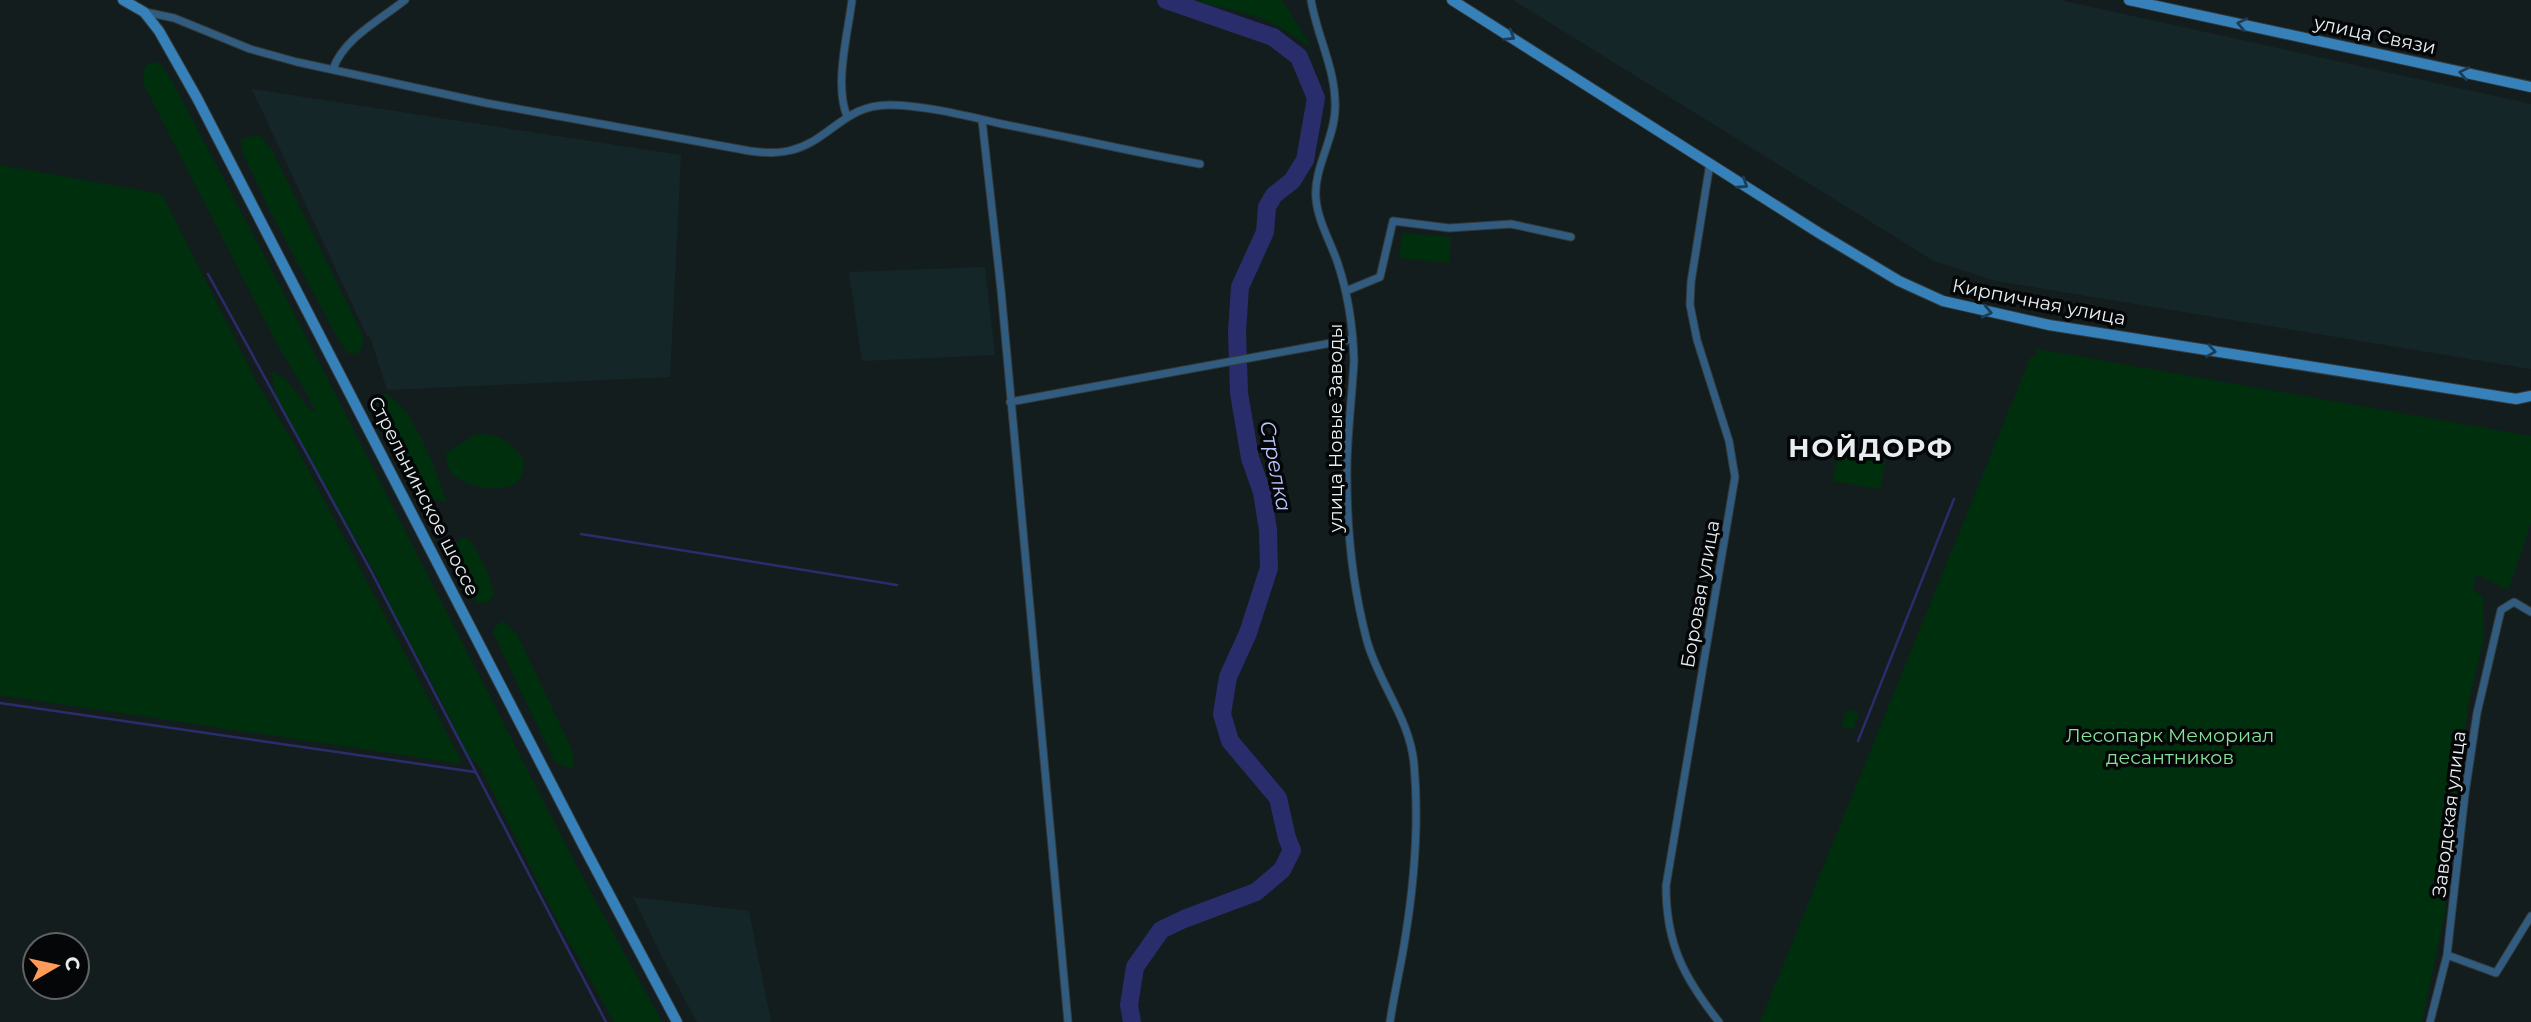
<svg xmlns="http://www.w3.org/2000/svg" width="2531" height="1022" font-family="Montserrat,sans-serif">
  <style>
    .built { fill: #152629 }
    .green { fill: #002f0e }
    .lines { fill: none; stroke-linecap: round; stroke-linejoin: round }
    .stream { stroke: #2a2d6b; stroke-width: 2.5 }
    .river { stroke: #2a2d6b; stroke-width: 18 }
    .street-casing { stroke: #323a3b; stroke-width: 9 }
    .secondary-casing { stroke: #323a3b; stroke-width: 12 }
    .street { stroke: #315c7f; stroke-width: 7 }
    .secondary { stroke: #3781ba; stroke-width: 10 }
    .oneway { stroke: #1b3d58 }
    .labels { text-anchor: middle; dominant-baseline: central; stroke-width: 7; stroke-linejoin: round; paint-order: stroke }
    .street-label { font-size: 19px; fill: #e8eef0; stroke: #040607 }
    .park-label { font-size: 19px; fill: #86e297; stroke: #040607 }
    .water-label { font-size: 21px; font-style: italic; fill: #bbc5ff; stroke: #040607 }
    .district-label { font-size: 26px; font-weight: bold; letter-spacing: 2px; fill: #e8eef0; stroke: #040607 }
  </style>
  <rect width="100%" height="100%" fill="#141d1e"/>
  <!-- built -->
  <path class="built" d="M1513 0H2060L2531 104V369L1996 281 1934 261Z
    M252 89 681 155 670 377 387 390 370 337 367 336Z
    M985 267 995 355 862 361 849 272Z
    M633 897 749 911 771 1022H697L661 955Z"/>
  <!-- green -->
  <path class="green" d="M1195 0H1282L1312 48C1292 34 1273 21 1249 14 1230 8 1215 8 1195 0Z
    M159 62 172 81 279 284 576 865 662 1022H614L553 913 481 769 467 754 440 698 394 613 377 576 288 422 277 400 271 372 286 379 308 408 316 413 307 394 278 346 144 85V70L147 64Z
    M260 135 272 150 363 336 362 348 357 353 348 354 338 339 270 211 241 149V139Z
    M0 165 162 194 258 385 295 445 463 764 0 695Z
    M1402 233 1451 237 1449 263 1399 258Z
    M2032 348 2531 436V524L2508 590 2476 574 2473 590 2483 597 2484 637 2469 701 2458 778 2454 839 2445 912 2422 1022H1760L2031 356 2034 357 2038 352Z
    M385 394C414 406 437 473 447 502L432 499 420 488 412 466 396 446 373 399Z
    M476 434C502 434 507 440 524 459 523 466 524 475 519 480 505 496 459 487 449 469 447 464 446 458 446 453Z
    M1838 453 1885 461 1880 489 1833 481Z
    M463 537 468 538C480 554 490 575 494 595L487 603 476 602C467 587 440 549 463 537Z
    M504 621 517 634 574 754 573 767H565L555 762 493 633 496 625Z
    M1847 709 1859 713 1853 730 1841 726Z"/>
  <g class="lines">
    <!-- stream -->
    <path class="stream" d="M208 274 371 571 606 1022
      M581 534 897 585
      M0 703 475 772
      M1858 741 1954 499"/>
    <!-- river -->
    <path class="river" d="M1132 1022 1129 1005 1135 967 1161 930 1184 919 1256 892 1282 870 1292 850 1287 838 1278 798 1230 741 1222 714 1228 677 1248 633 1269 568 1268 530 1262 492 1250 458 1239 393 1237 332 1240 287 1265 232 1267 207 1274 195 1292 181 1305 160 1316 98 1299 57 1273 37 1166 0"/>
    <!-- street casing -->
    <g class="street-casing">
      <path id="street" d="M1311 0C1317 37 1337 71 1335 110 1334 140 1313 169 1316 199 1318 221 1330 241 1337 261 1348 293 1353 327 1354 361 1352 395 1348 428 1347 462 1346 521 1352 584 1367 641 1379 684 1410 719 1414 764 1419 819 1414 884 1405 939 1401 966 1394 994 1390 1022
        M145 12 174 18 250 49 297 62 486 103 750 151C765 153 778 154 792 150 831 140 845 103 892 105 928 106 967 116 1002 124 1068 137 1134 152 1200 164
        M333 69C344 38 380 20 405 0
        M847 116C834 85 848 33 852 0
        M982 120 1001 290 1068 1022
        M1710 163 1691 282 1690 305 1697 340 1729 441 1735 477 1666 886C1666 944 1684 978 1719 1022
        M1346 291 1380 277 1393 221 1449 228 1511 224 1571 237
        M1010 402 1353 339
        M2447 955 2496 973 2531 916
        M2430 1022 2447 955 2465 794 2477 713 2501 610 2514 602 2531 612"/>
    </g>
    <!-- secondary casing -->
    <g class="secondary-casing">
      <path id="secondary" d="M123 0 144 12 159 31 197 98 583 845 677 1022
        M1452 0 1819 233 1899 281 1943 301 2049 325 2516 399 2531 396
        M2129 0 2531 87"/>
    </g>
    <!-- street -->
    <use href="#street" class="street"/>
    <!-- secondary -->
    <use href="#secondary" class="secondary"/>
  </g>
  <!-- one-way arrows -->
  <defs><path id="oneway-chevron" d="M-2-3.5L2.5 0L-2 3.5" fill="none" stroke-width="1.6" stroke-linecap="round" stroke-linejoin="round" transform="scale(1.75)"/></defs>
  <g class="oneway">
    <use href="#oneway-chevron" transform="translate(2242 24) rotate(-168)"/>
    <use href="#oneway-chevron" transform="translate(1510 36) rotate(32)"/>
    <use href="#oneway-chevron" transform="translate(2464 73) rotate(-168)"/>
    <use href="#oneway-chevron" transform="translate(1743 184) rotate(33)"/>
    <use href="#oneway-chevron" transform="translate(1987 312) rotate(13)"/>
    <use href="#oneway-chevron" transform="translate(2211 351) rotate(9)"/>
  </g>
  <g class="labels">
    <!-- street labels -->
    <g class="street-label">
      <text transform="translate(2375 35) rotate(12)">улица Связи</text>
      <text transform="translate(2039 302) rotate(11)">Кирпичная улица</text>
      <text transform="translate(1335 428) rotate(-90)">улица Новые Заводы</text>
      <text transform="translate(424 496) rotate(63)">Стрельнинское шоссе</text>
      <text transform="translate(1700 594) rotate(-80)">Боровая улица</text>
      <text transform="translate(2449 814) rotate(-83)">Заводская улица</text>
    </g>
    <!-- park labels -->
    <g class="park-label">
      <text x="2170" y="735">Лесопарк Мемориал<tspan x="2170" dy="22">десантников</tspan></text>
    </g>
    <!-- water labels -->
    <g class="water-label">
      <text transform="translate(1276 466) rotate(79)">Стрелка</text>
    </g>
    <!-- district labels -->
    <g class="district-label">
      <text x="1871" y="448">НОЙДОРФ</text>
    </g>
  </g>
  <!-- north arrow -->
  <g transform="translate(56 966) rotate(81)"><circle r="33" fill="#040607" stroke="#5f6364" stroke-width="2"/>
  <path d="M0-5L12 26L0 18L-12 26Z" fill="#fe9b59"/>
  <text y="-10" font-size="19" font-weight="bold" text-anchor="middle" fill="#e8eef0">С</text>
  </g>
</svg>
